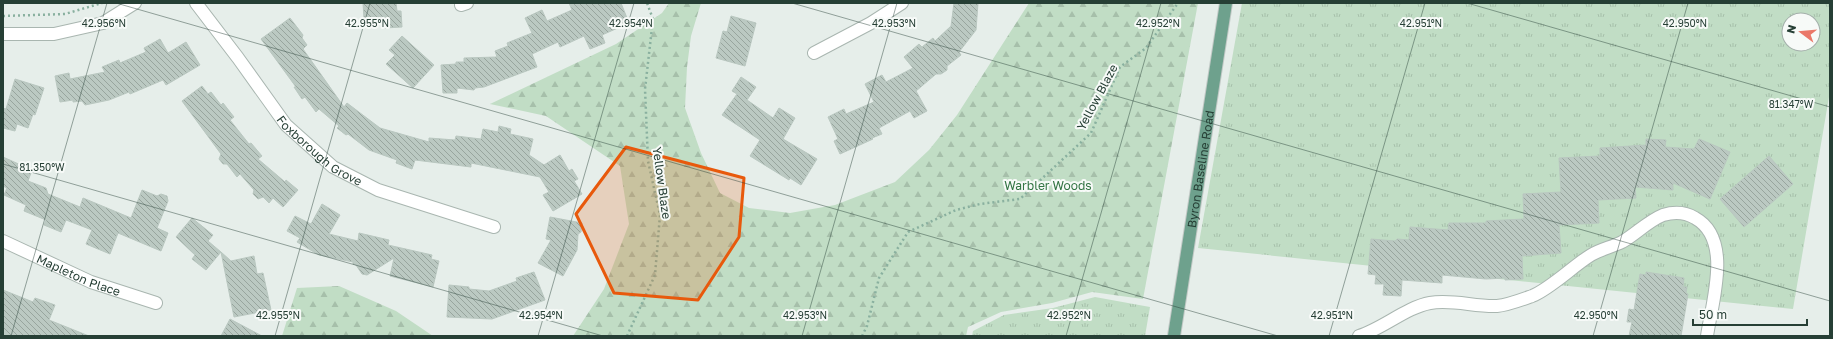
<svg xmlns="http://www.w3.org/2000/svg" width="1833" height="339" font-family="'Golos Text',sans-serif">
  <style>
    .grass { fill: url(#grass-tufts); fill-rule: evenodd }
    .forest { fill: url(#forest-firs) }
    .building { fill: url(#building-back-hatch); stroke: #b9c7c0 }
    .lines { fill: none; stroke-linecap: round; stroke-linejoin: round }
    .minor-casing { stroke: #a9b6b0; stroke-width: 14 }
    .major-casing { stroke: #c2c9c6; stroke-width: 14 }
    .path { stroke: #89b09f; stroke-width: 2.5; stroke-dasharray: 2 3; stroke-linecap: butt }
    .minor { stroke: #fff; stroke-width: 12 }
    .major { stroke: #6ea18d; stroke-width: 12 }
    .marked { fill: #e8590c; fill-opacity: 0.2; stroke: #e8590c; stroke-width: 3; stroke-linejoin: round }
    .ticks { fill: none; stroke: #263f35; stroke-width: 1; stroke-opacity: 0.45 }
    .labels { text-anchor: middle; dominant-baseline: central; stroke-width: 4; stroke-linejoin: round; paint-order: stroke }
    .street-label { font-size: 12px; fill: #263f35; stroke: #f7faf8 }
    .park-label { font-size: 12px; fill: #327443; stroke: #f7faf8 }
    .ticks-label { font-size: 10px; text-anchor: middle; fill: #263f35; stroke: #f7faf8; stroke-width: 4; stroke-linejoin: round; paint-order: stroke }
  </style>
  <defs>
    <pattern id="grass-tufts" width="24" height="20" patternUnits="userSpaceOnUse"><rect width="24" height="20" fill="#c1ddc5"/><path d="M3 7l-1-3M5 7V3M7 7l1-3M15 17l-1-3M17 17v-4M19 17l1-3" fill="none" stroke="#a6bfaa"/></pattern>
    <pattern id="forest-firs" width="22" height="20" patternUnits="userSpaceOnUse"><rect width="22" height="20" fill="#c1ddc5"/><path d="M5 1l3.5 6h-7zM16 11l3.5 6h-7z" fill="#a6bfaa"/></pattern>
    <pattern id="building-back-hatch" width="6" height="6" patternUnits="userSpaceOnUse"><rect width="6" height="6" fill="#bbc9c2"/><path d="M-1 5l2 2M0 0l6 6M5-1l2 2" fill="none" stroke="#98a59e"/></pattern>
  </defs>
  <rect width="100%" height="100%" fill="#e6eeea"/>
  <!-- grass -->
  <path class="grass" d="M1242 3H1830V91L1793 309 1198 248ZM1789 20H1813V44H1789Z
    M1095 297 1150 307 1145 336H972L973 331 1004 315 1053 308Z"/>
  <!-- forest -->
  <path class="forest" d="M669 3H701L691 36 687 67 685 108 701 153 720 193 749 208 790 213 835 205 895 182 929 150 957 115 1029 3H1198L1143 299 1092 292 1052 303 1001 312 968 327 966 336H573L604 289 629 224 620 166 546 116 490 104 616 44 662 13Z
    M339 286 396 311 433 336H282L297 288Z"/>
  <!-- building -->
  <path class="building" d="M363 3H396L397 11H401L402 27 384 28 383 17 364 19Z
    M569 3H621L629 23 602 35 605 43 590 49 584 36 560 47 558 42 532 54 537 67 484 87 475 88 474 90 457 88V93H443L441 65 456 64V62H464V58L497 57 495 51 508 46 507 43 532 33 525 18 542 10 547 21 572 10Z
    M954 3H978L976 30 959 52 961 55 947 66V70L941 74H936L916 91 927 111 914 118 910 111 879 128 882 134 872 138 873 139 840 154 834 141 838 139 828 117 844 109 846 114 874 102 865 84 882 75 886 82 913 68 904 57 919 44 922 47 933 38 935 41 951 26Z
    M731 16 756 23 745 66 716 58 723 31 727 32Z
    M290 18 303 35 302 38 307 45 303 49 344 107 347 103 380 128 429 142V138L455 140 456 136 481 139 483 129 498 132 499 126 511 129 510 134 533 139 529 155 544 165 560 155 569 171 572 169 578 179 574 181 582 194 553 211 543 195 549 192 540 177 471 163V167L415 160 412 169 396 163 397 160 369 150 348 134 346 135 337 128 339 126 319 109 316 112 305 97 302 99 294 87H296L261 39Z
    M402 36 434 65 413 88 386 64 395 55 389 50Z
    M160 39 168 53 186 42 200 65 166 85 163 80 130 94 129 92 109 100 85 105 82 101 73 102V100L60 102 55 76 69 73 70 79 105 72 102 67 119 60 120 63 146 52 144 48Z
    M741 77 756 87 747 100 773 118 779 108 795 118 783 139 817 159 801 185 790 178 789 180 750 156 760 140 722 115 737 94 732 91Z
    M15 79 44 88 35 115 33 114 28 128 17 124 15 131 3 128V108L6 109Z
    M202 86 208 94 211 92 221 105 223 103 234 117 230 120 249 144 251 143 262 156 258 159 285 182 286 180 298 190 283 207 273 198 269 203 263 197 258 199 253 194 254 190 240 174 237 177 227 164H223L219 159 221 154 182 101Z
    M1646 139 1666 140 1665 147 1694 149 1699 139 1730 152 1710 199 1673 183V190L1635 187 1636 198 1598 200 1599 223 1559 225 1561 253 1522 256 1523 279 1505 280V278L1486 279 1442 275V283L1402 280 1401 296 1383 295 1384 284H1375L1376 275 1368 274 1371 239 1395 241 1397 239 1409 240 1410 227 1448 230 1449 223H1486V221L1524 219 1523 194 1561 192 1559 158 1600 156V148L1646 145Z
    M1769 156 1793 184 1744 227 1720 199Z
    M3 157 32 170 28 181 46 188 48 194 80 207 83 198 131 218 142 190 157 196 161 194 167 196 168 201 157 228 168 233 161 251 118 233 110 254 86 244 92 230 66 220 61 232 44 225 46 220 24 211 26 205 4 195 7 188 3 186Z
    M322 204 340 215 329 234 358 241 359 233 389 240 388 245 432 255 431 259 439 261 433 287 390 276 394 258 367 275 362 274 356 265 353 264V262L319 255 297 242 300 238 287 231 295 216 311 224Z
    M550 217 582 223 581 232 578 234 577 250 563 276 538 263 551 240 546 239Z
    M192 218 213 235 208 241 221 252 206 270 192 259 195 255 176 237Z
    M221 252 231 261 254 256 257 274 263 273 271 310 234 317Z
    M534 272 545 300 492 319 447 317 449 285 469 287V289L489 291 517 281 516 278Z
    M1646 272 1684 278 1683 287H1687L1686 293 1688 294 1681 336H1629L1632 322H1627L1629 309 1634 310 1640 274 1646 275Z
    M3 290 33 302 35 298 55 305 49 320 89 336H9L3 334Z
    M230 319 262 336H221Z"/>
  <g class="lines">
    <!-- minor casing -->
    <g class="minor-casing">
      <g id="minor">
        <path id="s1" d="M196 3 238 58 286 125 333 167 378 190 494 227"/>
        <path d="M461 5 467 3"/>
        <path d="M3 34H54L103 23 135 3"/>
        <path d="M814 53 871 23 902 3"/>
        <path id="s2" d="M3 241 91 282 156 303"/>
        <path d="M1359 336C1382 329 1407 307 1430 303 1452 299 1475 307 1497 306 1508 305 1521 300 1532 296 1550 289 1573 266 1591 255 1601 249 1612 247 1622 242 1636 234 1648 221 1663 215 1673 212 1685 212 1695 218 1733 239 1712 302 1707 336"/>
      </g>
    </g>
    <!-- major casing -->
    <g class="major-casing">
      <g id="major">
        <path id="s3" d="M1174 336 1226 3"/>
      </g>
    </g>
    <!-- path -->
    <path class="path" d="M3 16 65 14 102 3
      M627 336 655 275 660 215 648 161 645 89 653 19 647 3
      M862 336 867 326 879 278 908 232 956 210 980 204 1020 199 1091 133 1120 67 1146 48 1178 3"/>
    <!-- minor -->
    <use href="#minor" class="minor"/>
    <!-- major -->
    <use href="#major" class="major"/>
  </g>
  <!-- marked area -->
  <path class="marked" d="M626 147 744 178 739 237 698 300 614 293 576 214Z"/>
  <!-- ticks -->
  <path class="ticks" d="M116 3 1278 336M792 3 1830 301M1467 3 1830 107M3 164 603 336M11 336 107 3M275 336 370 3M538 336 634 3M802 336 897 3M1066 336 1161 3M1329 336 1425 3M1593 336 1688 3"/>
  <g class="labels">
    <!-- street labels -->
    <g class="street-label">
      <text transform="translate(1097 97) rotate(-62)">Yellow Blaze</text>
      <text stroke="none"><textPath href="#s1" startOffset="194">Foxborough Grove</textPath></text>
      <text stroke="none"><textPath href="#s3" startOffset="169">Byron Baseline Road</textPath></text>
      <text transform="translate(662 183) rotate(82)">Yellow Blaze</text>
      <text stroke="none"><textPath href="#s2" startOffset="83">Mapleton Place</textPath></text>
    </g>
    <!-- park labels -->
    <g class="park-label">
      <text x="1048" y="185">Warbler Woods</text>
    </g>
  </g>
  <g class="ticks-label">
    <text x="104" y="27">42.956°N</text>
    <text x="367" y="27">42.955°N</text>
    <text x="631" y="27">42.954°N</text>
    <text x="894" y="27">42.953°N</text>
    <text x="1158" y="27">42.952°N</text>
    <text x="1421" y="27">42.951°N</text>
    <text x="1685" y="27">42.950°N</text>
    <text x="1791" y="108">81.347°W</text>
    <text x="42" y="171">81.350°W</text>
    <text x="278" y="319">42.955°N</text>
    <text x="541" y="319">42.954°N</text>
    <text x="1596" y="319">42.950°N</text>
    <text x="805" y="319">42.953°N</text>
    <text x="1069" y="319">42.952°N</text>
    <text x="1332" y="319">42.951°N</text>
  </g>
  <!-- border -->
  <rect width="1833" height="339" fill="none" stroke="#263f35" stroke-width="8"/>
  <!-- north arrow -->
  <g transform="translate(1801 32) rotate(286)"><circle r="19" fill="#f7faf8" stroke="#a3afaa"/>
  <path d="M0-3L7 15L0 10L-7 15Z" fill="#ea7869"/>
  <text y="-6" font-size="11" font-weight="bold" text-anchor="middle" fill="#263f35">N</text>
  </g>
  <!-- scale -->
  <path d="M1693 319v6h114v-6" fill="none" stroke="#263f35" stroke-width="2"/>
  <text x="1699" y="319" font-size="12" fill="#263f35" stroke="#f7faf8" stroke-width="3" paint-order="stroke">50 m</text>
</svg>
